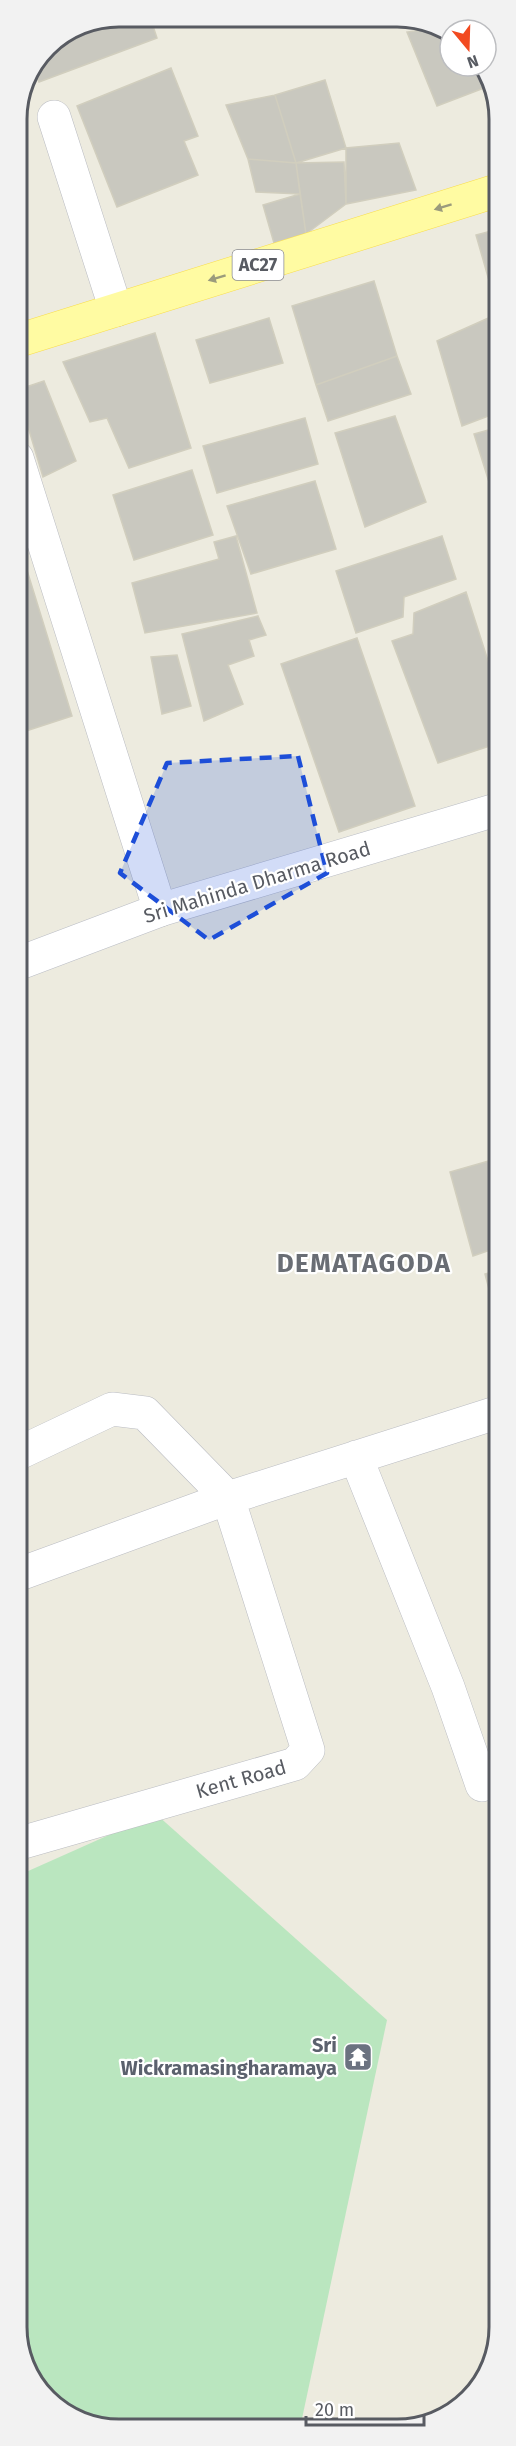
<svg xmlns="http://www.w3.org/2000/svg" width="516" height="2446" font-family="'Fira Sans',sans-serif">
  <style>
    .green { fill: #bae6bf }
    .building { fill: #c9c8bf; stroke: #d1cebe; stroke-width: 1.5 }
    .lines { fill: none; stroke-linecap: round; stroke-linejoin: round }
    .street-casing { stroke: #babcc2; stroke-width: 34 }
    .secondary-casing { stroke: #babdc5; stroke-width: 34 }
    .primary-casing { stroke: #f9dd4c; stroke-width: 34 }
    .street { stroke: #fff; stroke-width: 33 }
    .secondary { stroke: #fff; stroke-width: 33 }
    .primary { stroke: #fffba2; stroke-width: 33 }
    .oneway { fill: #9b9b7c }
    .marked { fill: #1d4ed8; fill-opacity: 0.2; stroke: #1d4ed8; stroke-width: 4.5; stroke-dasharray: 12 8; stroke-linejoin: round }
    .labels { text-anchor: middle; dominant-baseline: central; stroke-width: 4.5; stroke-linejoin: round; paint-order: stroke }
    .shield { fill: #fff; stroke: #8a8c91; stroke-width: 1.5 }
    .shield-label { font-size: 18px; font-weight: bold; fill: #585b62 }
    .street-label { font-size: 20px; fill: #585b62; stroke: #fff }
    .worship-label { font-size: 20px; font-weight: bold; fill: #5b616d; stroke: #fff; text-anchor: end }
    .district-label { font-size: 26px; font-weight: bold; letter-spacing: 1.5px; fill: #696d74; stroke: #fff }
    .rim { fill: none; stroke: #585b62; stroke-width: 3 }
  </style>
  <rect width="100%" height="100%" fill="#edebdf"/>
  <!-- green -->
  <path class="green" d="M156 1814 387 2020 300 2428 99 2427 42 2395 17 2340V1876Z"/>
  <!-- building -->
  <path class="building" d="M152 23 157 38 39 82 35 72 47 46 80 24Z
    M436 28 450 37V66H478L484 88 437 106 407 32Z
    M171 68 198 136 184 141 198 175 117 207 77 106Z
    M325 80 346 148 296 163 275 95Z
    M275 95 296 163 248 159 226 105Z
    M399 143 416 190 346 204V148Z
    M248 159 296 163 300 194 256 192Z
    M344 162 346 204 306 234 296 163Z
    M300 194 306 234 274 243 263 205Z
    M499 229V289L492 291 476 235Z
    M374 281 397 356 316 385 292 306Z
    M495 315 499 327V412L462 426 437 341Z
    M269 318 283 363 210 383 196 340Z
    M155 333 191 448 129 468 107 418 90 422 63 362Z
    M397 356 411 394 328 421 316 385Z
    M44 381 76 461 43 477 17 390Z
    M395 416 426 502 365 527 335 433Z
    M305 418 318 464 217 493 203 446Z
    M499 427V514L474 434Z
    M192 470 213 535 134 560 113 495Z
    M315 481 336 549 251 574 227 506Z
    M236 536 257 613 145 633 132 583 219 559 214 542Z
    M442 536 456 579 404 597 403 617 356 633 336 571Z
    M26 567 72 716 17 734V570Z
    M466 592 499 695V743L438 763 392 641 413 634 414 613Z
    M258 616 266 635 249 640 254 656 228 665 243 704 204 721 182 634Z
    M357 638 415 806 339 832 281 664Z
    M177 655 191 706 162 714 151 657Z
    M499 1158V1247L473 1256 450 1172Z
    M499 1270V1327L485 1274Z"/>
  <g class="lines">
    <!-- street casing -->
    <g class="street-casing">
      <path id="street" d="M54 117 116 310
        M17 458 160 910
        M17 1454 112 1409 145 1413 228 1498 308 1750 295 1764 17 1844
        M356 1457 448 1687 482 1785
        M17 1575 228 1498 499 1412"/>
    </g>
    <!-- secondary casing -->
    <g class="secondary-casing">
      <path id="secondary" d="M17 964 160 910 499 809"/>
    </g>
    <!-- primary casing -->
    <g class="primary-casing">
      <path id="primary" d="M17 341 499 190"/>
    </g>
    <!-- street -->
    <use href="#street" class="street"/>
    <!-- secondary -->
    <use href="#secondary" class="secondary"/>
    <!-- primary -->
    <use href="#primary" class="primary"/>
  </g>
  <!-- one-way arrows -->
  <defs><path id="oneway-solid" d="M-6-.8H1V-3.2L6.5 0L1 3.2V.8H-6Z" transform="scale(1.5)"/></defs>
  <g class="oneway">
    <use href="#oneway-solid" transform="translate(443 207) rotate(163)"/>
    <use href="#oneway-solid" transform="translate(217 278) rotate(163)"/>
  </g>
  <!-- marked area -->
  <path class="marked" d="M298 756 327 873 209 940 120 873 167 763Z"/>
  <!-- icons -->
  <defs>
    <g id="temple-square" transform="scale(1.5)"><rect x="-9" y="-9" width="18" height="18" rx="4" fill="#6b7280" stroke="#fff"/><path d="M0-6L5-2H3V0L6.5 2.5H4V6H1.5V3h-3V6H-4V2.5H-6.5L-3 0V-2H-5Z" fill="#fff"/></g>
  </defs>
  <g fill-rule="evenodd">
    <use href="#temple-square" x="358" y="2057"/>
  </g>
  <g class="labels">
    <!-- shield labels -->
    <rect class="shield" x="232.5" y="250" width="51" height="30" rx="4.5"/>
    <g class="shield-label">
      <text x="258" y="265">AC27</text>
    </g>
    <!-- street labels -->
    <g class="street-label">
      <text transform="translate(257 882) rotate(-17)">Sri Mahinda Dharma Road</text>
      <text transform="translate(241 1779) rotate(-16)">Kent Road</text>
    </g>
    <!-- worship labels -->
    <g class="worship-label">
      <text x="337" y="2045">Sri<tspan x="337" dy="23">Wickramasingharamaya</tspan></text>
    </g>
    <!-- district labels -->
    <g class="district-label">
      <text x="364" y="1263">DEMATAGODA</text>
    </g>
  </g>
  <!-- crop -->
  <path d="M0 0H516V2446H0ZM119 27H397A92 92 0 0 1 489 119V2327A92 92 0 0 1 397 2419H119A92 92 0 0 1 27 2327V119A92 92 0 0 1 119 27Z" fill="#f2f2f2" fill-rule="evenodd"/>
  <path class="rim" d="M119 27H397A92 92 0 0 1 489 119V2327A92 92 0 0 1 397 2419H119A92 92 0 0 1 27 2327V119A92 92 0 0 1 119 27Z"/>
  <!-- north arrow -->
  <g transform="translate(468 48) rotate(161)"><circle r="28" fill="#ffffff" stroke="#bcbdc0" stroke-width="1.5"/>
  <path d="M0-4.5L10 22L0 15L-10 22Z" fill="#f24a20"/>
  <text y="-9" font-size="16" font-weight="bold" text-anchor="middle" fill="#585b62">N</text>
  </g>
  <!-- scale -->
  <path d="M306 2416v9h118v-9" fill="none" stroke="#585b62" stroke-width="3"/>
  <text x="315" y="2416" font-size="18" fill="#585b62" stroke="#ffffff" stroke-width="4.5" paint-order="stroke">20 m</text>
</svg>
